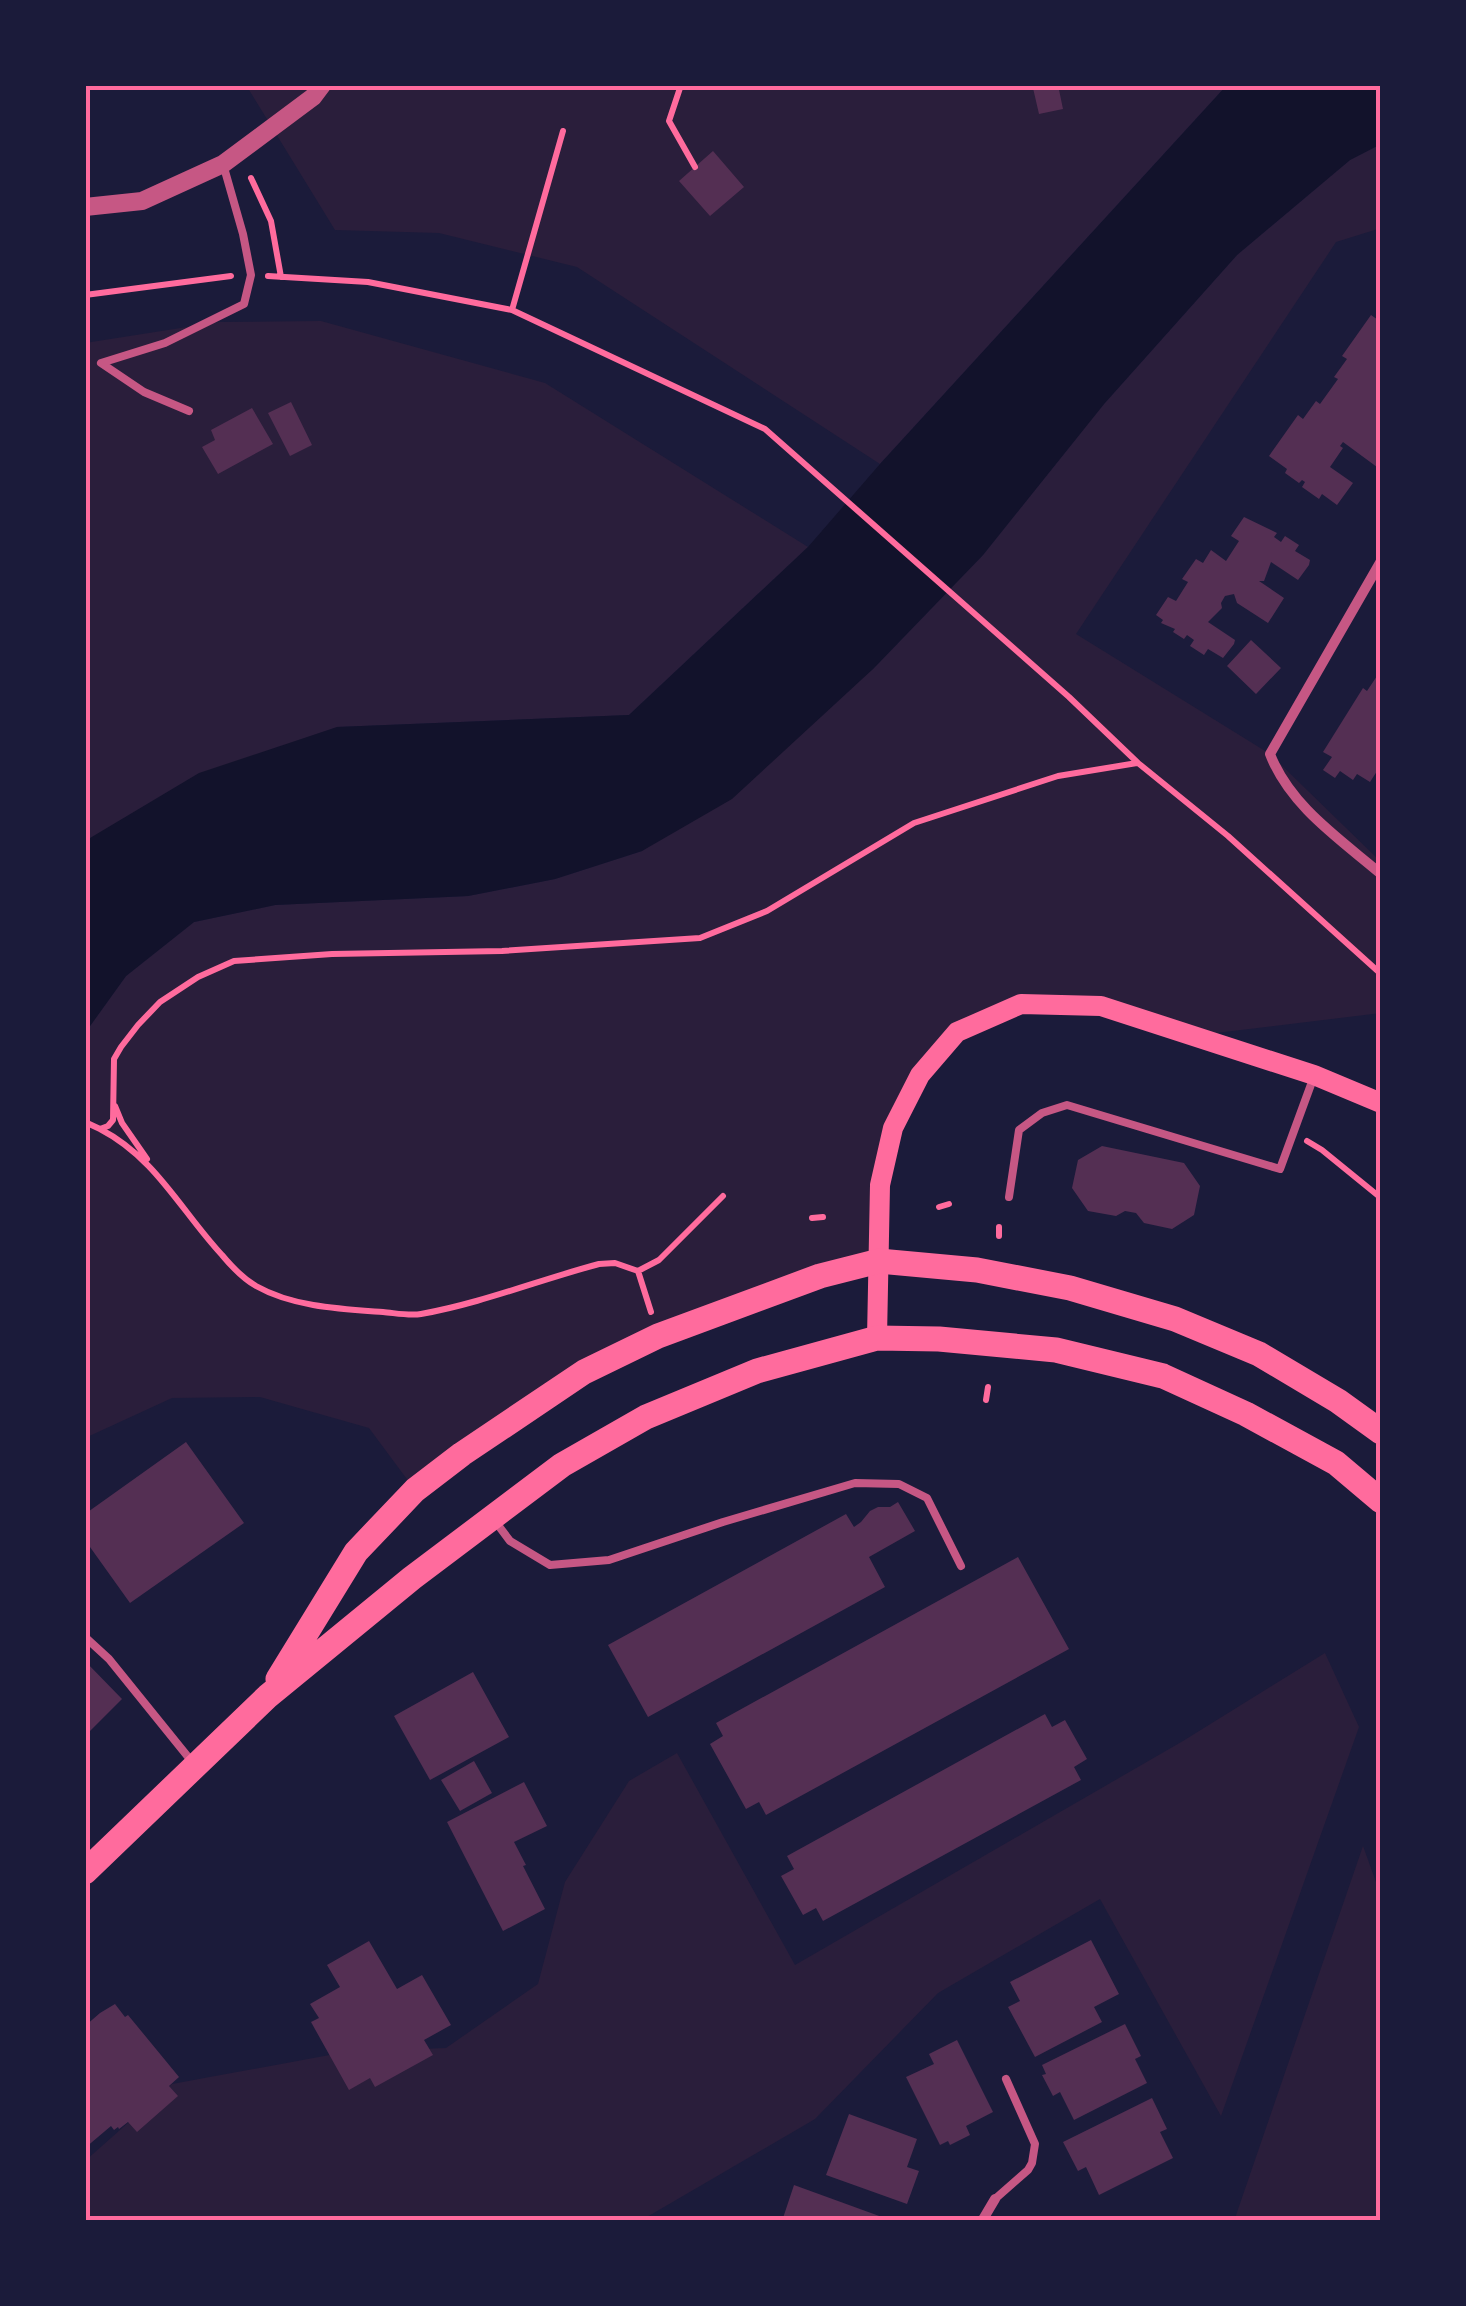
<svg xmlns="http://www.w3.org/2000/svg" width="1466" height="2306" font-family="Manrope,sans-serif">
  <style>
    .green { fill: #2a1e3b }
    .water { fill: #12122b }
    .building { fill: #542f53 }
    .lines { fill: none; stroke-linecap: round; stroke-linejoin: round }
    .path { stroke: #ff6b9d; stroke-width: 6 }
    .service { stroke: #c65784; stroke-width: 8 }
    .minor { stroke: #c65784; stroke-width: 10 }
    .tertiary { stroke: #c65784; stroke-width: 18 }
    .secondary { stroke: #ff6b9d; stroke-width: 20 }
    .primary { stroke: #ff6b9d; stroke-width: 25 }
    .neatline { fill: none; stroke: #ff6b9d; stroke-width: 4 }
  </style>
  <rect width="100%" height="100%" fill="#1b1b3a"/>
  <!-- green -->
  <path class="green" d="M246 85H1227L880 464 577 267 439 233 335 230Z
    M1381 144V228L1336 242 1076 634 1270 754 1381 862V1013L1191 1036 1101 1006 1022 1004 958 1032 893 1128 879 1261 658 1336 415 1490 369 1428 260 1397 172 1398 85 1438V1033L126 976 194 922 275 905 468 896 555 879 642 851 873 669 983 555 1104 404 1237 255 1350 160Z
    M321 321 545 383 808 547 629 715 337 727 85 841V343L219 322Z
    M1325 1653 1359 1727 1221 2116 1100 1899 938 1993 815 2119 640 2221H85V2161L172 2084 346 2052 446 2048 538 1984 565 1882 629 1781 677 1753 795 1965 1183 1741Z
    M1363 1846 1381 1896V2221H1234Z"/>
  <!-- water -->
  <path class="water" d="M1227 85H1381V144L1350 160 1237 255 1104 404 983 555 873 669 732 799 642 851 555 879 468 896 275 905 194 922 126 976 85 1033V841L199 773 337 727 629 715 808 547 880 464Z"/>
  <!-- building -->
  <path class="building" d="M1049 85H1058L1063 109 1039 114 1033 88Z
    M713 151 744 187 710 216 679 181Z
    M1371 315 1381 322V470L1343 442 1340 446 1343 448 1330 467 1353 483 1337 505 1322 494 1319 499 1302 487 1305 482 1302 480 1299 483 1285 473 1287 469 1269 456 1298 415 1303 419 1316 401 1320 404 1338 379 1334 377 1347 359 1342 356Z
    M291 402 312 445 290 456 268 413Z
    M252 408 273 444 218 474 202 447 215 440 211 430Z
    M1244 517 1277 533 1274 537 1281 542 1285 536 1299 545 1295 551 1310 560 1309 565 1298 580 1271 562 1264 581H1259L1284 598 1268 623 1237 603 1234 594 1225 596 1221 603 1222 608 1208 622 1235 640 1234 644 1223 658 1208 649 1204 655 1190 646 1194 640 1187 635 1184 639 1173 632 1175 629 1161 623 1163 620 1156 615 1168 597 1176 601 1188 582 1182 579 1196 559 1203 563 1211 550 1226 561 1239 541 1231 536Z
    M1251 640 1281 668 1256 694 1227 666Z
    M1381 670V746L1376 754 1381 757V765L1370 782 1357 774 1353 780 1340 771 1335 778 1323 770 1332 757 1323 752 1363 688 1367 691Z
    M1102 1146 1184 1163 1200 1186 1194 1215 1172 1229 1144 1223 1136 1213 1125 1211 1116 1216 1088 1211 1072 1188 1078 1160Z
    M186 1442 244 1523 130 1603 85 1540V1514Z
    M898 1502 915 1531 869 1557 885 1587 648 1717 608 1645 846 1514 854 1527 861 1522 870 1511 878 1507H890Z
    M1018 1557 1069 1649 766 1815 759 1802 746 1809 710 1744 723 1736 716 1723Z
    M85 1661 122 1699 85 1736Z
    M473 1672 509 1737 430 1780 394 1716Z
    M1045 1714 1052 1727 1065 1720 1087 1759 1074 1767 1081 1780 823 1921 816 1908 803 1915 781 1876 794 1869 787 1856Z
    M474 1761 492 1793 460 1811 441 1780Z
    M524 1782 547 1826 514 1842 526 1865 523 1866 545 1909 503 1931 447 1822Z
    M1091 1940 1119 1994 1094 2007 1102 2022 1035 2057 1008 2007 1020 2001 1010 1982Z
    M369 1941 397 1989 422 1975 451 2025 424 2040 433 2055 375 2087 370 2078 349 2090 311 2022 319 2018 310 2004 340 1987 327 1965Z
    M115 2004 125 2017 128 2015 179 2077 169 2086 178 2096 137 2132 128 2122 119 2129 118 2127 114 2130 111 2126 85 2148V2026L100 2013Z
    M1125 2024 1141 2056 1135 2059 1147 2083 1074 2120 1060 2092 1053 2096 1042 2075 1046 2074 1042 2065Z
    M957 2040 993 2112 966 2126 970 2135 950 2145 948 2141 940 2145 906 2077 934 2064 929 2054Z
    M1152 2098 1167 2129 1160 2132 1173 2158 1099 2195 1086 2167 1078 2171 1063 2142Z
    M849 2114 917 2139 907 2167 919 2171 907 2204 826 2175Z
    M794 2185 882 2217 880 2221H782Z"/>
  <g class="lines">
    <!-- path -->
    <path class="path" d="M681 85 669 121 695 167
      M251 178 271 221 281 277
      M268 276 368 282 512 310 765 429 1069 697 1138 763 1228 836 1381 974
      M85 295 231 276
      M512 310 563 131
      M115 1106 122 1123 147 1159
      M85 1122 100 1129 108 1126 113 1120 114 1059 121 1047 138 1025 160 1002 198 977 234 961 332 954 502 951 700 938 767 911 914 823 1058 776 1137 763
      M100 1129C156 1158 181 1211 222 1255 232 1267 242 1278 256 1286 293 1307 341 1309 383 1312 395 1313 409 1316 421 1314 482 1303 539 1280 599 1264L615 1263 638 1271 659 1260 723 1196
      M1307 1141 1322 1150 1381 1198
      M939 1207 949 1204
      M812 1218 823 1217
      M999 1236V1227
      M638 1271 651 1312
      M986 1400 988 1387"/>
    <!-- service -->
    <path class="service" d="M189 411 144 392 101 363 165 343 244 304 251 275 243 234 223 164
      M1009 1197 1019 1130 1042 1113 1067 1105 1280 1169 1313 1079
      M495 1521 510 1541 550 1565 609 1560 723 1522 855 1483 899 1484 927 1498 961 1566
      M85 1637 109 1659 193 1763
      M995 2199 1028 2170 1032 2163 1035 2144 1006 2079"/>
    <!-- minor -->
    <path class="minor" d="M1381 561 1270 754C1290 806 1340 839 1381 874
      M982 2221 995 2199"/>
    <!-- tertiary -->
    <path class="tertiary" d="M85 207 142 201 223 164 313 97 322 85"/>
    <!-- secondary -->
    <path class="secondary" d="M877 1338 880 1185 893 1128 920 1075 957 1032 1021 1004 1101 1006 1314 1075 1381 1103"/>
    <!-- primary -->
    <path class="primary" d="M278 1679 356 1552 415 1490 462 1454 584 1372 658 1336 820 1276 879 1261 977 1270 1070 1288 1175 1319 1259 1354 1338 1401 1381 1432
      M85 1872 268 1696 412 1578 562 1465 646 1417 757 1371 877 1338 939 1339 1056 1350 1163 1376 1246 1414 1336 1463 1381 1501"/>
  </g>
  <!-- border -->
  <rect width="1466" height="2306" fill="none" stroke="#1b1b3a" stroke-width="175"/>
  <rect x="88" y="88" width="1290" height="2130" class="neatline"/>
</svg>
